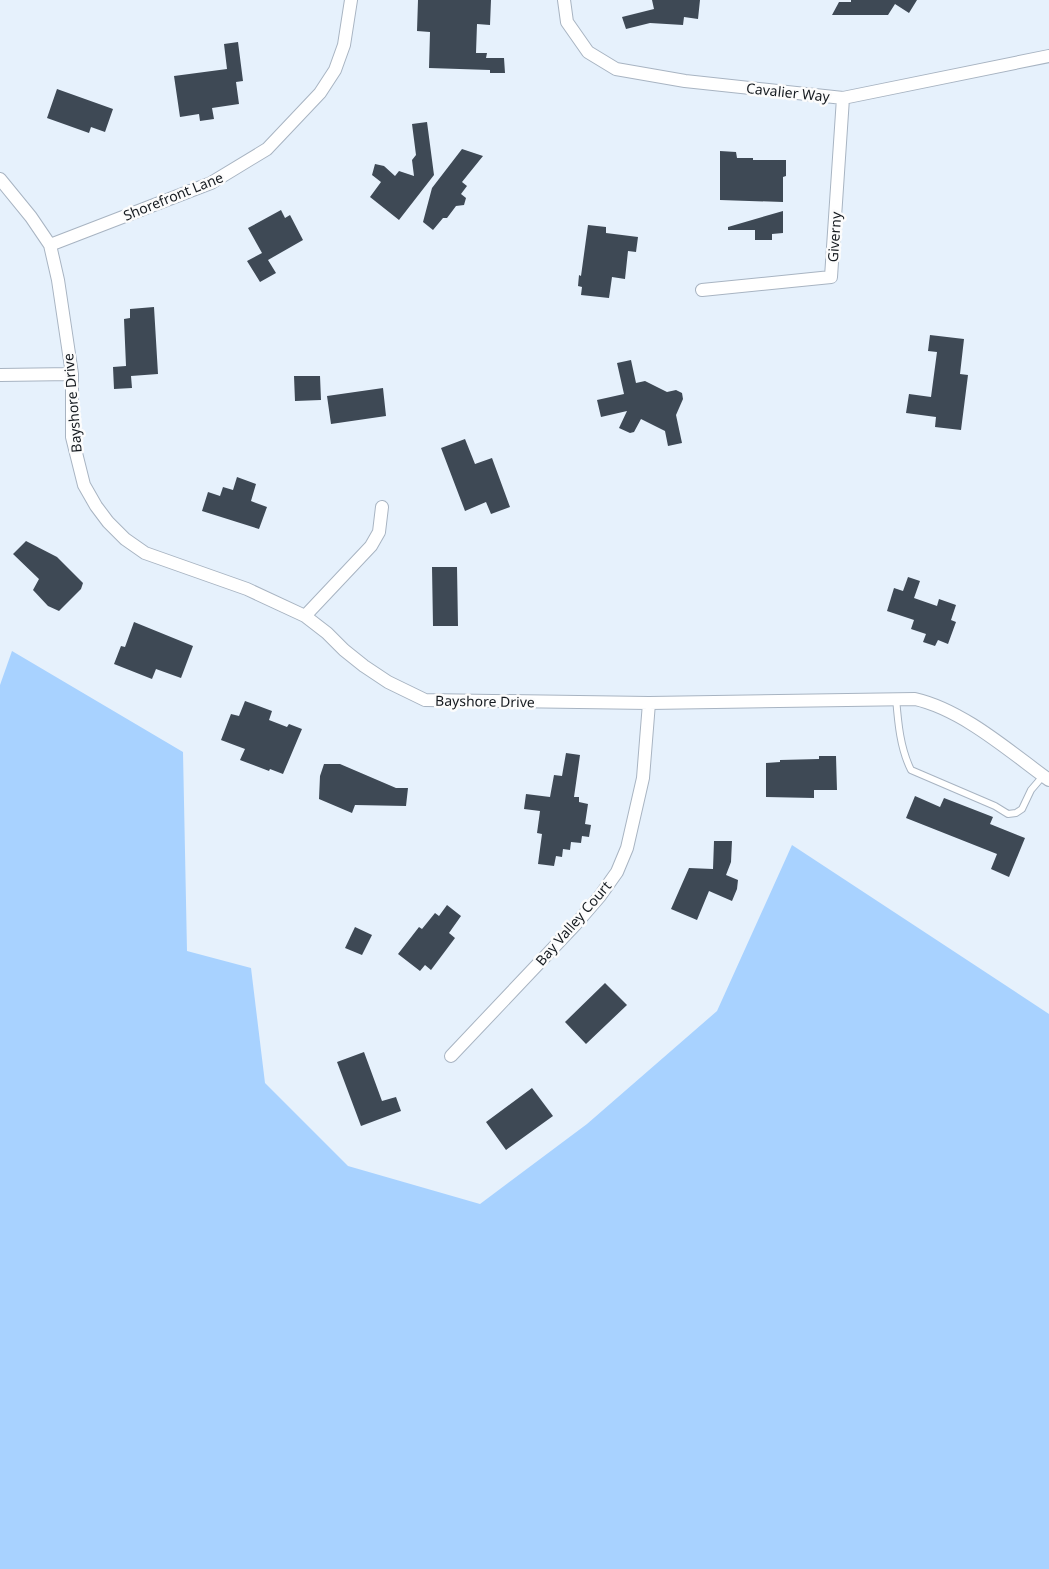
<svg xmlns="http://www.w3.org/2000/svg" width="1049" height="1569" font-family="'Noto Sans',sans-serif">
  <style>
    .green { fill: #a8d2ff }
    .building { fill: #3e4955 }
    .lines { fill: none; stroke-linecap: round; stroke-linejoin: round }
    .service-casing { stroke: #a8b4c2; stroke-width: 8 }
    .minor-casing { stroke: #a8b4c2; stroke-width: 14 }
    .service { stroke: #fff; stroke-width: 6 }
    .minor { stroke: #fff; stroke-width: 12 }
    .labels { text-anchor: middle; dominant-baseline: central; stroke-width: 5; stroke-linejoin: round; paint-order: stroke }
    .street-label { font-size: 14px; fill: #161b20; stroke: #fcfcfc }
  </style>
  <rect width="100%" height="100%" fill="#e6f1fc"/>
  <!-- green -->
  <path class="green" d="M12 651 183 752 187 951 251 968 265 1083 348 1166 480 1204 587 1124 717 1011 792 845 1049 1014V1569H0V685Z"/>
  <!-- building -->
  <path class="building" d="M418 0H491L490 25 477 24 476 53H487L486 58H504L505 73H490V70L429 68 430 32 417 31Z
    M652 0H700L698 19 684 17 683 25 650 23 626 29 622 17 654 9Z
    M851 0H917L909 13 895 4 888 15H832L839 2H851Z
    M238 42 243 81 236 82 239 104 212 108 214 119 200 121 199 114 180 117 174 76 227 69 224 44Z
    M57 89 113 109 105 132 91 127 89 133 47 118Z
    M427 122 434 175 399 220 370 197 381 182 372 175 375 164 384 166 395 176 399 171 414 176 412 160 416 155 412 124Z
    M462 149 483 156 462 182 467 186 461 194 466 198 464 205 456 206 447 218H443L433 230 423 222 432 188Z
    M720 151 736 152 737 158H753V160H786V176L783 177V202L720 200Z
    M281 210 285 218 290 215 303 240 268 260 276 273 260 282 247 261 262 253 248 228Z
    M783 211V233L772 234V240H755V230H728V227Z
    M588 225 606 227V233L638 237 636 252 628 251 625 279 612 277 609 298 581 295 582 287 578 286 579 275 581 276Z
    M154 307 158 374 131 376 132 388 114 389 113 367 126 366 124 319 130 318V309Z
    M930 335 964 339 960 374 968 375 961 430 935 427 936 417 906 413 909 394 931 397 937 352 928 351Z
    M631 360 636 383 645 381 667 392 676 390 682 393 683 399 676 415 682 443 668 446 665 431 641 419 634 432 630 433 619 428 627 411 601 417 597 400 624 394 617 363Z
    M294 376H320L321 400 295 401Z
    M383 388 386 416 331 424 327 396Z
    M465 439 475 464 492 458 510 507 491 514 486 502 465 511 441 448Z
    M237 477 256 484 251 501 267 507 259 529 202 511 208 492 220 496 223 487 233 490Z
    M26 541 57 557 83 583 81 589 59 611 48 606 33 590 39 579 13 554Z
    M432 567H457L458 626H433Z
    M908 577 920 581 914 598 937 606 939 599 956 605 951 620 956 622 948 644 938 640 935 646 923 642 926 634 911 629 914 620 887 611 894 588 903 591Z
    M134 622 193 646 181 678 156 669 152 679 114 664 121 646 125 647Z
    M245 701 272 711 269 720 287 727 289 724 302 729 283 774 270 769 269 771 240 760 245 749 221 740 231 714 239 716Z
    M566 753 580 755 574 797H579V802L588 804 585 824 591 825 589 837 582 836 581 843 571 842 570 850 563 849 562 857 556 856 554 866 538 864 542 834 537 833 540 811 524 809 526 794 550 797 554 775 562 776Z
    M819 756H836L837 790H814V798L766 797V763L780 762V760L819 759Z
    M324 764H340L396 788H408L406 806 355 805 352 813 319 799 320 776Z
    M915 796 940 807 944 798 993 817 990 824 1025 838 1009 877 991 869 997 854 906 818Z
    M714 841H732L731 862 726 875 738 880 737 889 732 901 709 891 697 920 671 909 689 868 713 869Z
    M447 905 461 916 449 933 455 938 431 970 425 965 420 971 398 954 419 927 422 929 435 913 439 916Z
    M355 927 372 935 362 955 345 948Z
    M605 983 627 1005 586 1044 565 1022Z
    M364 1052 382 1101 396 1097 401 1111 361 1126 337 1062Z
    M532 1088 553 1116 506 1150 486 1122Z"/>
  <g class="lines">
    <!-- service casing -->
    <g class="service-casing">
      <path id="service" d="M896 698C898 722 900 748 911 770L995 806 1008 814 1016 813 1022 809 1031 790 1043 776"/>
    </g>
    <!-- minor casing -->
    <g class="minor-casing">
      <path id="minor" d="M564 0 567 22 588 52 616 69 685 81 843 98 1049 56
        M0 179 31 217 50 245 58 280 72 374V437L84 485 96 506 108 522 125 539 145 553 247 589 305 616 327 633 344 650 364 666 388 682 425 700 649 703 915 699C963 710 1009 751 1049 780
        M50 245 211 183 267 149 320 93 335 70 344 45 351 0
        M702 290 831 277 843 98
        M0 375 72 374
        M305 616 371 546 379 532 382 507
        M451 1056 575 925 600 896 617 872 627 848 643 778 649 703"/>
    </g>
    <!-- service -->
    <use href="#service" class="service"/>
    <!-- minor -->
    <use href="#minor" class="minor"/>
  </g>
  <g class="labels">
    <!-- street labels -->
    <g class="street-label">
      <text transform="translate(788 92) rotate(6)">Cavalier Way</text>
      <text transform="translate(173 196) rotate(-22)">Shorefront Lane</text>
      <text transform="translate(834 237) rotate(-86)">Giverny</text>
      <text transform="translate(72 403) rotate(-95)">Bayshore Drive</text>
      <text transform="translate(485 701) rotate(1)">Bayshore Drive</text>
      <text transform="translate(573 923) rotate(-49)">Bay Valley Court</text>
    </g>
  </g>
</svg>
